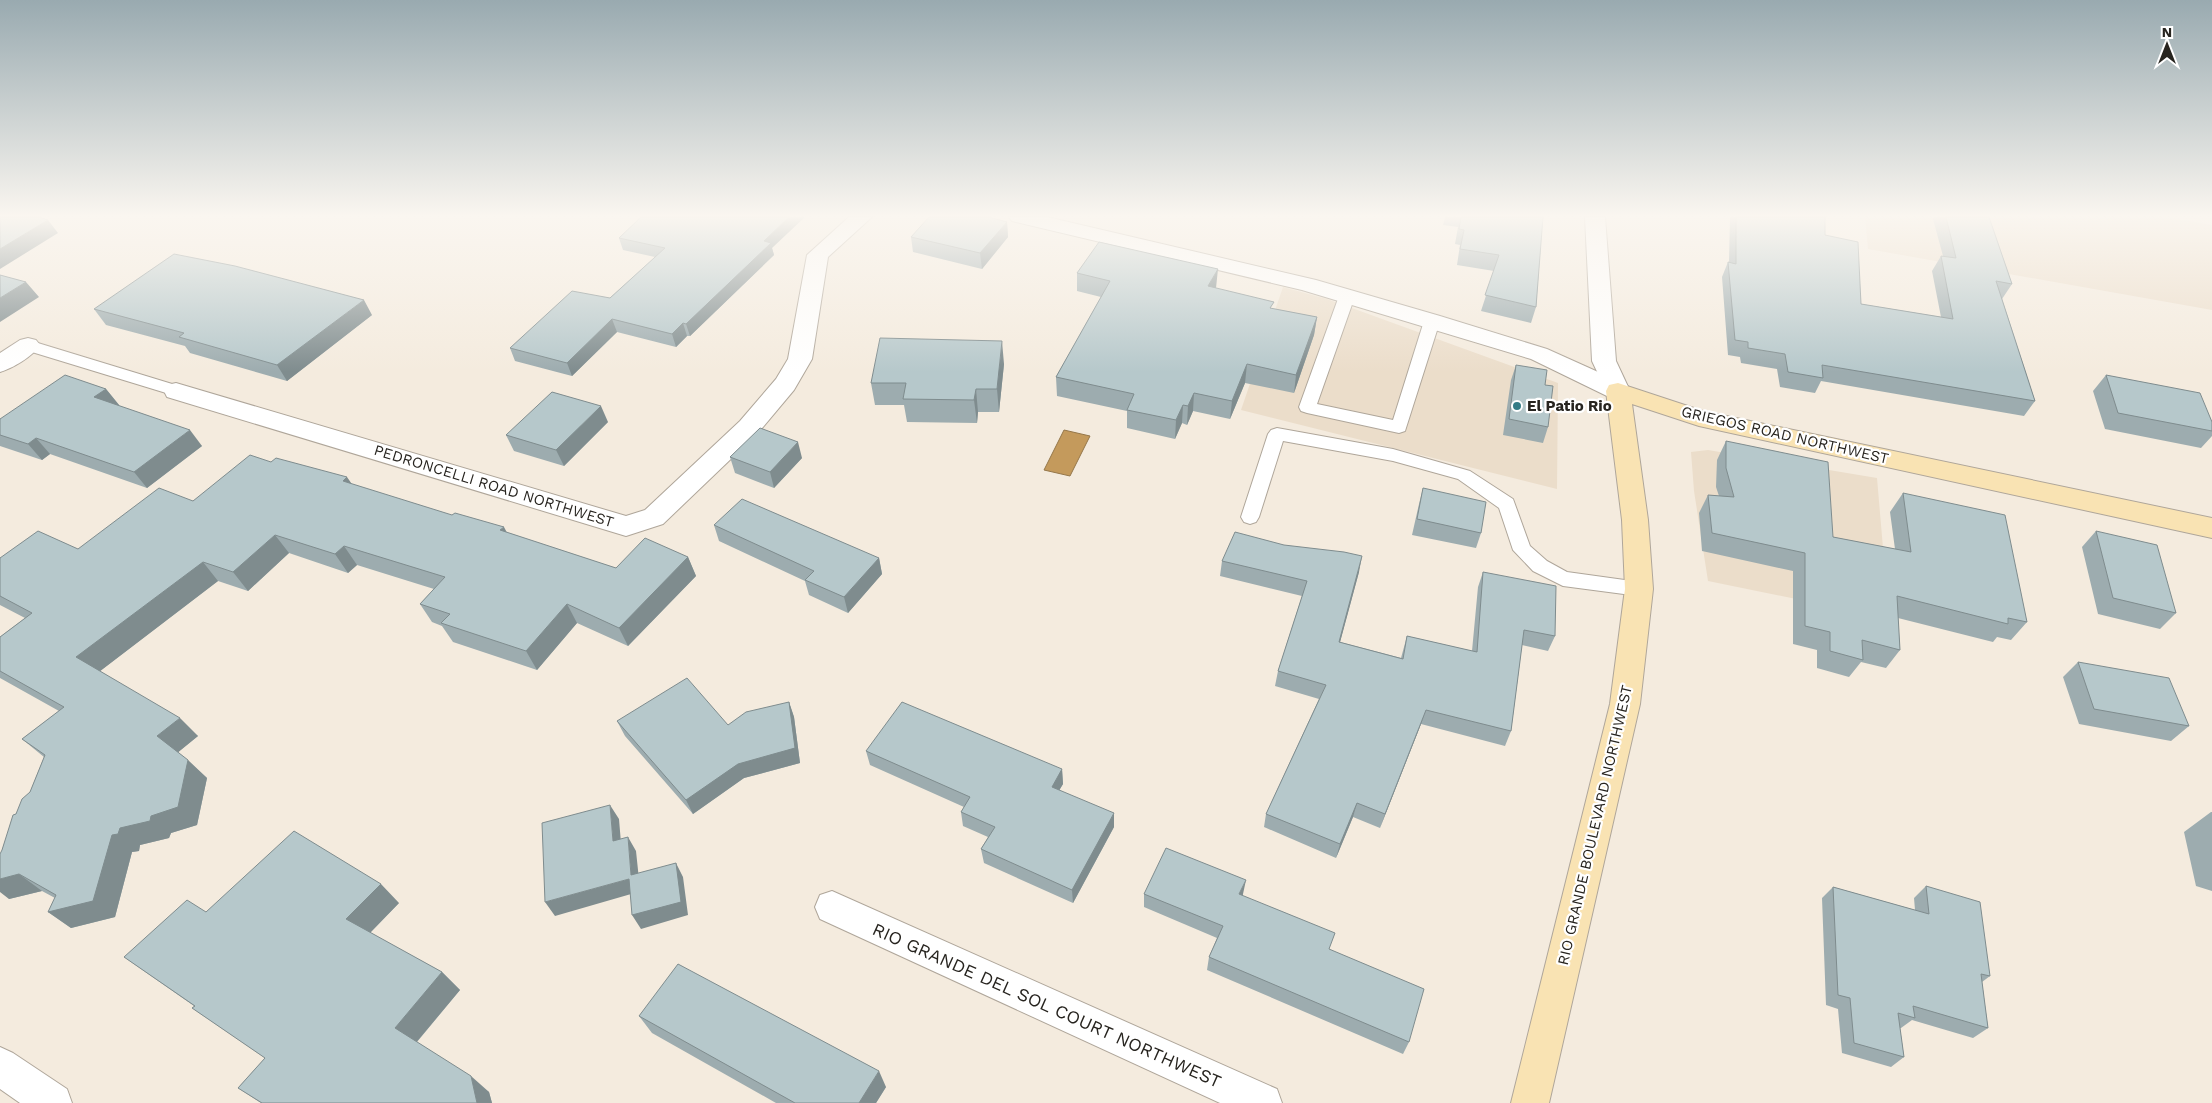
<svg xmlns="http://www.w3.org/2000/svg" width="2212" height="1103" font-family="'Work Sans',sans-serif">
  <style>
    .built { fill: #ebddca }
    .water { fill: #c49a5c; stroke: #95774a }
    .lines { fill: none; stroke-linecap: round; stroke-linejoin: round }
    .service-casing { stroke: #afa69a; stroke-width: 2 }
    .minor-casing { stroke: #afa69a; stroke-width: 2 }
    .tertiary-casing { stroke: #afa69a; stroke-width: 2 }
    .secondary-casing { stroke: #afa69a; stroke-width: 2 }
    .service { fill: #fff; fill-rule: evenodd }
    .minor { fill: #fff; fill-rule: evenodd }
    .tertiary { fill: #fff; fill-rule: evenodd }
    .secondary { fill: #f9e3b3; fill-rule: evenodd }
    .wall { fill: #9dacaf }
    .shaded-wall { fill: #7f8c8e }
    .building { fill: #b6c8cb; stroke: #7f8c8e }
    .poi-dot { fill: #357c86; stroke: #fff; stroke-width: 2 }
    .labels { text-anchor: middle; dominant-baseline: central; stroke-width: 4.5; stroke-linejoin: round; paint-order: stroke }
    .poi-label { font-size: 15px; font-weight: bold; fill: #27241f; stroke: #fff; text-anchor: start }
    .street-label { font-size: 15px; fill: #27241f; stroke: #fff }
    .near-street-label { font-size: 18px; fill: #27241f; stroke: #fff }
  </style>
  <rect width="100%" height="100%" fill="#f4ebde"/>
  <!-- built -->
  <path class="built" d="M1865 217H2166L2212 225V310L1868 249Z
    M1283 287 1327 299 1558 383 1557 489 1241 410Z
    M1708 450 1877 478 1889 618 1708 581 1694 491 1691 452Z"/>
  <!-- water -->
  <path class="water" d="M1064 430 1090 436 1070 476 1044 470Z"/>
  <g class="lines">
    <!-- service casing -->
    <g class="service-casing">
      <path id="service" d="M1347 291 1352 293 1355 296 1317 404 1393 420 1424 321 1426 318H1438L1440 321 1405 431 1399 433 1307 413 1301 411 1299 407 1339 296 1342 293Z
        M28 340 182 387 184 391 182 395 176 396 22 349 20 345 22 341Z
        M1277 428 1393 449 1470 471 1513 499 1530 546 1547 561 1567 572 1639 582 1646 584 1649 589 1646 594 1639 596 1563 586 1533 571 1513 550 1499 508 1458 479 1393 461 1283 441 1259 517 1256 522 1250 524 1244 522 1241 517 1268 434 1271 430Z"/>
    </g>
    <!-- minor casing -->
    <g class="minor-casing">
      <path id="minor" d="M849 217H872L828 257 812 359 794 390 758 433 663 524 626 536 167 397 164 391 167 385 176 383 626 516 645 510 740 421 776 379 788 359 807 255Z
        M1009 217H1047L1316 280 1440 316 1547 349 1627 385 1630 391 1627 397 1618 399 1609 397 1531 359 1302 290 1012 221Z
        M28 338 36 340 40 345C32 357 13 368 0 372V353L20 340Z
        M832 891 1277 1089 1282 1103H1220L820 919 815 907 820 895Z
        M0 1047 13 1053 67 1089 72 1103H20L0 1089Z"/>
    </g>
    <!-- tertiary casing -->
    <g class="tertiary-casing">
      <path id="tertiary" d="M1585 217H1605L1616 361 1630 391 1627 397 1618 399 1609 397 1592 361Z"/>
    </g>
    <!-- secondary casing -->
    <g class="secondary-casing">
      <path id="secondary" d="M1618 383 1703 411 2212 518V538L1699 426 1632 404 1648 520 1653 589 1640 704 1549 1103H1511L1610 704 1625 589 1622 520 1606 391 1609 385Z"/>
    </g>
    <!-- service -->
    <use href="#service" class="service"/>
    <!-- minor -->
    <use href="#minor" class="minor"/>
    <!-- tertiary -->
    <use href="#tertiary" class="tertiary"/>
    <!-- secondary -->
    <use href="#secondary" class="secondary"/>
  </g>
  <!-- wall -->
  <path class="wall" d="M1445 217H1543L1536 307 1531 323 1481 311 1494 271 1457 265 1460 245 1455 244 1458 227 1443 225Z
    M1730 217H1825V235L1861 304 1941 317 1932 271 1941 256H1943L1933 219 1934 217H1989L2012 284 2002 299 2035 401 2024 416 1821 381 1815 393 1780 387 1777 369 1741 363 1740 357 1728 355 1722 277 1728 262 1729 263Z
    M1007 222 1008 237 982 269 913 252 911 237Z
    M619 238 772 248 774 255 690 336H687L676 347 617 332 572 376 515 361 510 348 610 298 655 257 623 250Z
    M1077 273 1216 288 1273 309 1317 317 1314 335 1294 393 1245 383 1230 419 1193 411 1187 425 1182 423 1175 439 1127 428V411L1057 396 1056 377 1101 297 1077 291Z
    M94 309 372 315 287 381 190 353 185 346 106 325Z
    M1004 364 999 412H978L977 423 907 422 904 405H875L871 383Z
    M1516 365 1548 427 1543 443 1503 435 1511 380Z
    M2106 375 2212 422V436L2201 448 2105 429 2093 391Z
    M106 389 119 405H118L202 446 147 488 50 454 42 460 0 446V419Z
    M608 422 564 466 514 451 506 435Z
    M1726 441 1833 537 1895 549 1890 512 1903 493 2027 622 2011 640 1997 637 1993 642 1898 618 1900 650 1886 668 1861 662 1849 677 1817 668V650L1793 644V571L1702 551 1699 513 1708 495 1719 496 1716 487 1717 460Z
    M730 457 802 458 774 488 735 473Z
    M271 462 351 484 616 568 688 557 696 576 628 646 577 623 537 670 453 642 442 626 432 622 420 604 434 589 357 565 348 573 289 553 248 591 218 581 100 671 198 736 178 752 207 778 197 825 171 833 169 838 140 845 139 851 132 852 115 917 71 928 48 912 55 898 42 891 9 899 2 850 16 814 30 792 44 757 22 739 59 711 0 678V637L25 618 0 605V558L78 549 193 501Z
    M1423 488 1481 533 1476 548 1412 535 1419 504Z
    M714 525 879 558 882 574 848 613 809 595 805 581 719 541Z
    M2096 531 2176 613 2160 629 2098 614 2082 547Z
    M1222 561 1359 572 1340 642 1401 658 1407 636 1472 651 1478 587 1483 572 1555 636 1548 651 1522 645 1511 731 1505 746 1421 724 1380 828 1353 817 1336 858 1264 827 1266 814 1319 699 1275 686 1278 671 1302 596 1220 576Z
    M2078 662 2189 726 2171 741 2079 724 2063 677Z
    M789 702 794 717 800 763 744 778 693 814 625 736 617 721 728 725Z
    M866 751 1062 769 1063 784 1059 790 1114 827 1073 903 984 863 981 849 988 837 963 826 961 812 964 807 870 765Z
    M2211 812H2212V891L2196 886 2184 832Z
    M1926 886 1990 976 1982 982 1988 1028 1973 1038 1912 1020 1901 1028H1900L1904 1057 1891 1067 1842 1053 1838 1009 1826 1005 1822 898 1833 887 1915 910 1914 898Z
    M1144 894H1243V896L1330 950 1409 1042 1403 1054 1207 970 1209 957 1217 938 1144 907Z
    M399 903 370 933 442 972 460 990 417 1042 489 1092 492 1103H261L238 1088 265 1058 192 1008 194 1006 124 957 206 912Z
    M639 1016 886 1087 876 1103H776L652 1033Z"/>
  <!-- shaded-wall -->
  <path class="shaded-wall" d="M789 217H805L772 248 774 255 690 336 686 324 764 241Z
    M48 220 58 233 0 269V249Z
    M1007 222 1008 237 982 269 980 253Z
    M1218 269 1216 288 1207 305 1208 286Z
    M26 282 39 297 0 322V298Z
    M364 300 372 315 287 381 277 365Z
    M1317 317 1314 335 1294 393 1296 375Z
    M612 319 617 332 572 376 567 363Z
    M683 323 687 336 676 347 672 334Z
    M1002 341 1004 364 999 412 997 389Z
    M1247 364 1245 383 1230 419 1232 401Z
    M106 389 119 405 107 413 94 397Z
    M976 389 978 412 977 423 974 400Z
    M1194 393 1193 411 1187 425 1188 406Z
    M1183 405 1182 423 1175 439 1176 420Z
    M601 406 608 422 564 466 556 450Z
    M190 430 202 446 147 488 134 472Z
    M36 438 50 454 42 460 28 444Z
    M798 442 802 458 774 488 770 472Z
    M347 477 360 496 343 481Z
    M504 527 514 546 500 530Z
    M275 535 289 553 248 591 233 572Z
    M344 546 357 565 348 573 335 554Z
    M1362 556 1359 572 1336 657 1339 642Z
    M688 557 696 576 628 646 619 628Z
    M879 558 882 574 848 613 844 597Z
    M203 562 218 581 95 675 76 657Z
    M567 604 577 623 537 670 526 651Z
    M789 702 794 717 800 763 744 778 693 814 686 800Z
    M1426 710 1421 724 1380 828 1385 814Z
    M180 718 198 736 176 754 157 736Z
    M188 760 207 778 197 825 171 833 169 838 140 845 139 851 132 852 115 917 71 928 48 912 112 835 120 828 151 816Z
    M1062 769 1063 784 1053 801 1052 787Z
    M1357 803 1353 817 1336 858 1340 844Z
    M610 805 619 819 622 855 613 841Z
    M1114 813V827L1073 903 1072 890Z
    M628 837 636 851 640 889 631 875Z
    M676 863 683 877 688 915 641 929 632 915Z
    M19 874 42 891 9 899 0 892V879Z
    M629 879 638 892 555 916 545 902Z
    M1246 880 1243 894 1237 908 1239 894Z
    M381 884 399 903 365 938 346 919Z
    M442 972 460 990 414 1045 395 1028Z
    M879 1071 886 1087 876 1103H859Z
    M471 1076 489 1092 492 1103H477Z"/>
  <!-- building -->
  <path class="building" d="M0 217H39L48 220 0 249Z
    M641 217H789L764 241 771 243 686 324 683 323 672 334 612 319 567 363 510 348 572 291 610 298 665 248 619 238Z
    M929 217H989L1007 222 980 253 911 237Z
    M1461 217H1543L1536 307 1485 295 1499 255 1460 249 1464 230 1459 229Z
    M1736 217H1825V235L1858 242 1861 304 1953 319 1941 256 1956 258 1946 217H1989L2012 284 1996 281 2035 401 1822 365 1823 378 1788 372 1785 354 1748 348V342L1735 340 1728 262 1736 264Z
    M1099 242 1218 269 1208 286 1274 302 1270 308 1317 317 1296 375 1247 364 1232 401 1194 393 1188 406 1183 405 1176 420 1127 410 1134 394 1056 377 1110 281 1077 273Z
    M174 254 235 266 364 300 277 365 179 337 184 333 94 309Z
    M0 275 26 282 0 298Z
    M880 338 1002 341 997 389H976L974 400 903 399 906 383H871Z
    M1516 365 1547 370 1545 385 1553 386 1548 427 1509 419Z
    M65 375 106 389 94 397 190 430 134 472 36 438 28 444 0 435V419Z
    M2106 375 2200 393 2212 422V431L2118 413Z
    M552 392 601 406 556 450 506 435Z
    M760 428 798 442 770 472 730 457Z
    M1726 441 1828 462 1833 537 1911 552 1903 493 2005 515 2027 622 2008 618V624L1897 596 1900 650 1862 640 1863 660 1830 651V632L1805 626V553L1712 533 1708 495 1734 497 1726 468Z
    M250 455 271 462 276 458 347 477 343 481 452 515 455 513 504 527 500 530 616 568 645 538 688 557 619 628 567 604 526 651 441 623 450 614 420 604 445 577 344 546 335 554 275 535 233 572 203 562 76 657 180 718 157 736 188 760 178 807 151 816 150 821 120 828 118 834 112 835 93 901 48 912 56 895 19 874 0 879V854L2 850 13 815 16 814 22 799 30 792 45 755 22 739 64 707 0 671V637L32 613 0 596V558L38 531 78 549 159 488 193 501Z
    M1423 488 1486 502 1481 533 1417 519Z
    M742 499 879 558 844 597 805 580 814 571 714 525Z
    M2096 531 2157 545 2176 613 2113 598Z
    M1235 532 1284 545 1344 552 1362 556 1339 642 1403 659 1407 636 1477 652 1483 572 1556 586 1555 636 1524 630 1511 731 1426 710 1385 814 1357 803 1340 844 1266 814 1326 685 1278 671 1307 581 1222 561Z
    M2078 662 2169 678 2189 726 2094 709Z
    M687 678 728 725 746 712 789 702 795 748 738 764 686 800 617 721Z
    M902 702 1062 769 1052 787 1114 813 1072 890 981 849 995 827 961 812 970 797 866 751Z
    M610 805 613 841 628 837 631 875 676 863 681 902 632 915 629 879 545 902 542 823Z
    M294 831 381 884 346 919 442 972 395 1028 471 1076 477 1103H262L238 1088 265 1058 192 1008 195 1006 124 957 187 900 206 912Z
    M1166 848 1246 880 1239 894 1335 933 1329 949 1424 989 1409 1042 1209 957 1223 926 1144 894Z
    M1926 886 1980 902 1990 976 1981 974 1988 1028 1913 1006 1915 1018 1898 1013 1904 1057 1854 1043 1850 998 1838 995 1833 887 1929 914Z
    M678 964 879 1071 859 1103H795L639 1016Z"/>
  <!-- sky -->
  <linearGradient id="sky" x2="0" y2="1"><stop stop-color="#99aab0"/><stop offset="0.58" stop-color="#faf6f0"/><stop offset="1" stop-color="#faf6f0" stop-opacity="0"/></linearGradient>
  <rect width="2212" height="372" fill="url(#sky)"/>
  <!-- markers -->
  <circle class="poi-dot" cx="1517" cy="406" r="5"/>
  <g class="labels">
    <!-- poi labels -->
    <g class="poi-label">
      <text x="1527" y="406">El Patio Rio</text>
    </g>
    <!-- street labels -->
    <g class="street-label">
      <text transform="translate(1785 435) rotate(13)">GRIEGOS ROAD NORTHWEST</text>
      <text transform="translate(494 486) rotate(17)">PEDRONCELLI ROAD NORTHWEST</text>
      <text transform="translate(1595 825) rotate(-77)">RIO GRANDE BOULEVARD NORTHWEST</text>
    </g>
    <!-- near-street labels -->
    <g class="near-street-label">
      <text transform="translate(1047 1005) rotate(24)">RIO GRANDE DEL SOL COURT NORTHWEST</text>
    </g>
  </g>
  <!-- north arrow -->
  <g transform="translate(2167 45)" stroke="#ffffff" stroke-width="4" paint-order="stroke">
  <path d="M0-4L9 19L0 12L-9 19Z" fill="#27241f"/>
  <text y="-8" font-size="14" font-weight="bold" text-anchor="middle" fill="#27241f">N</text>
  </g>
</svg>
